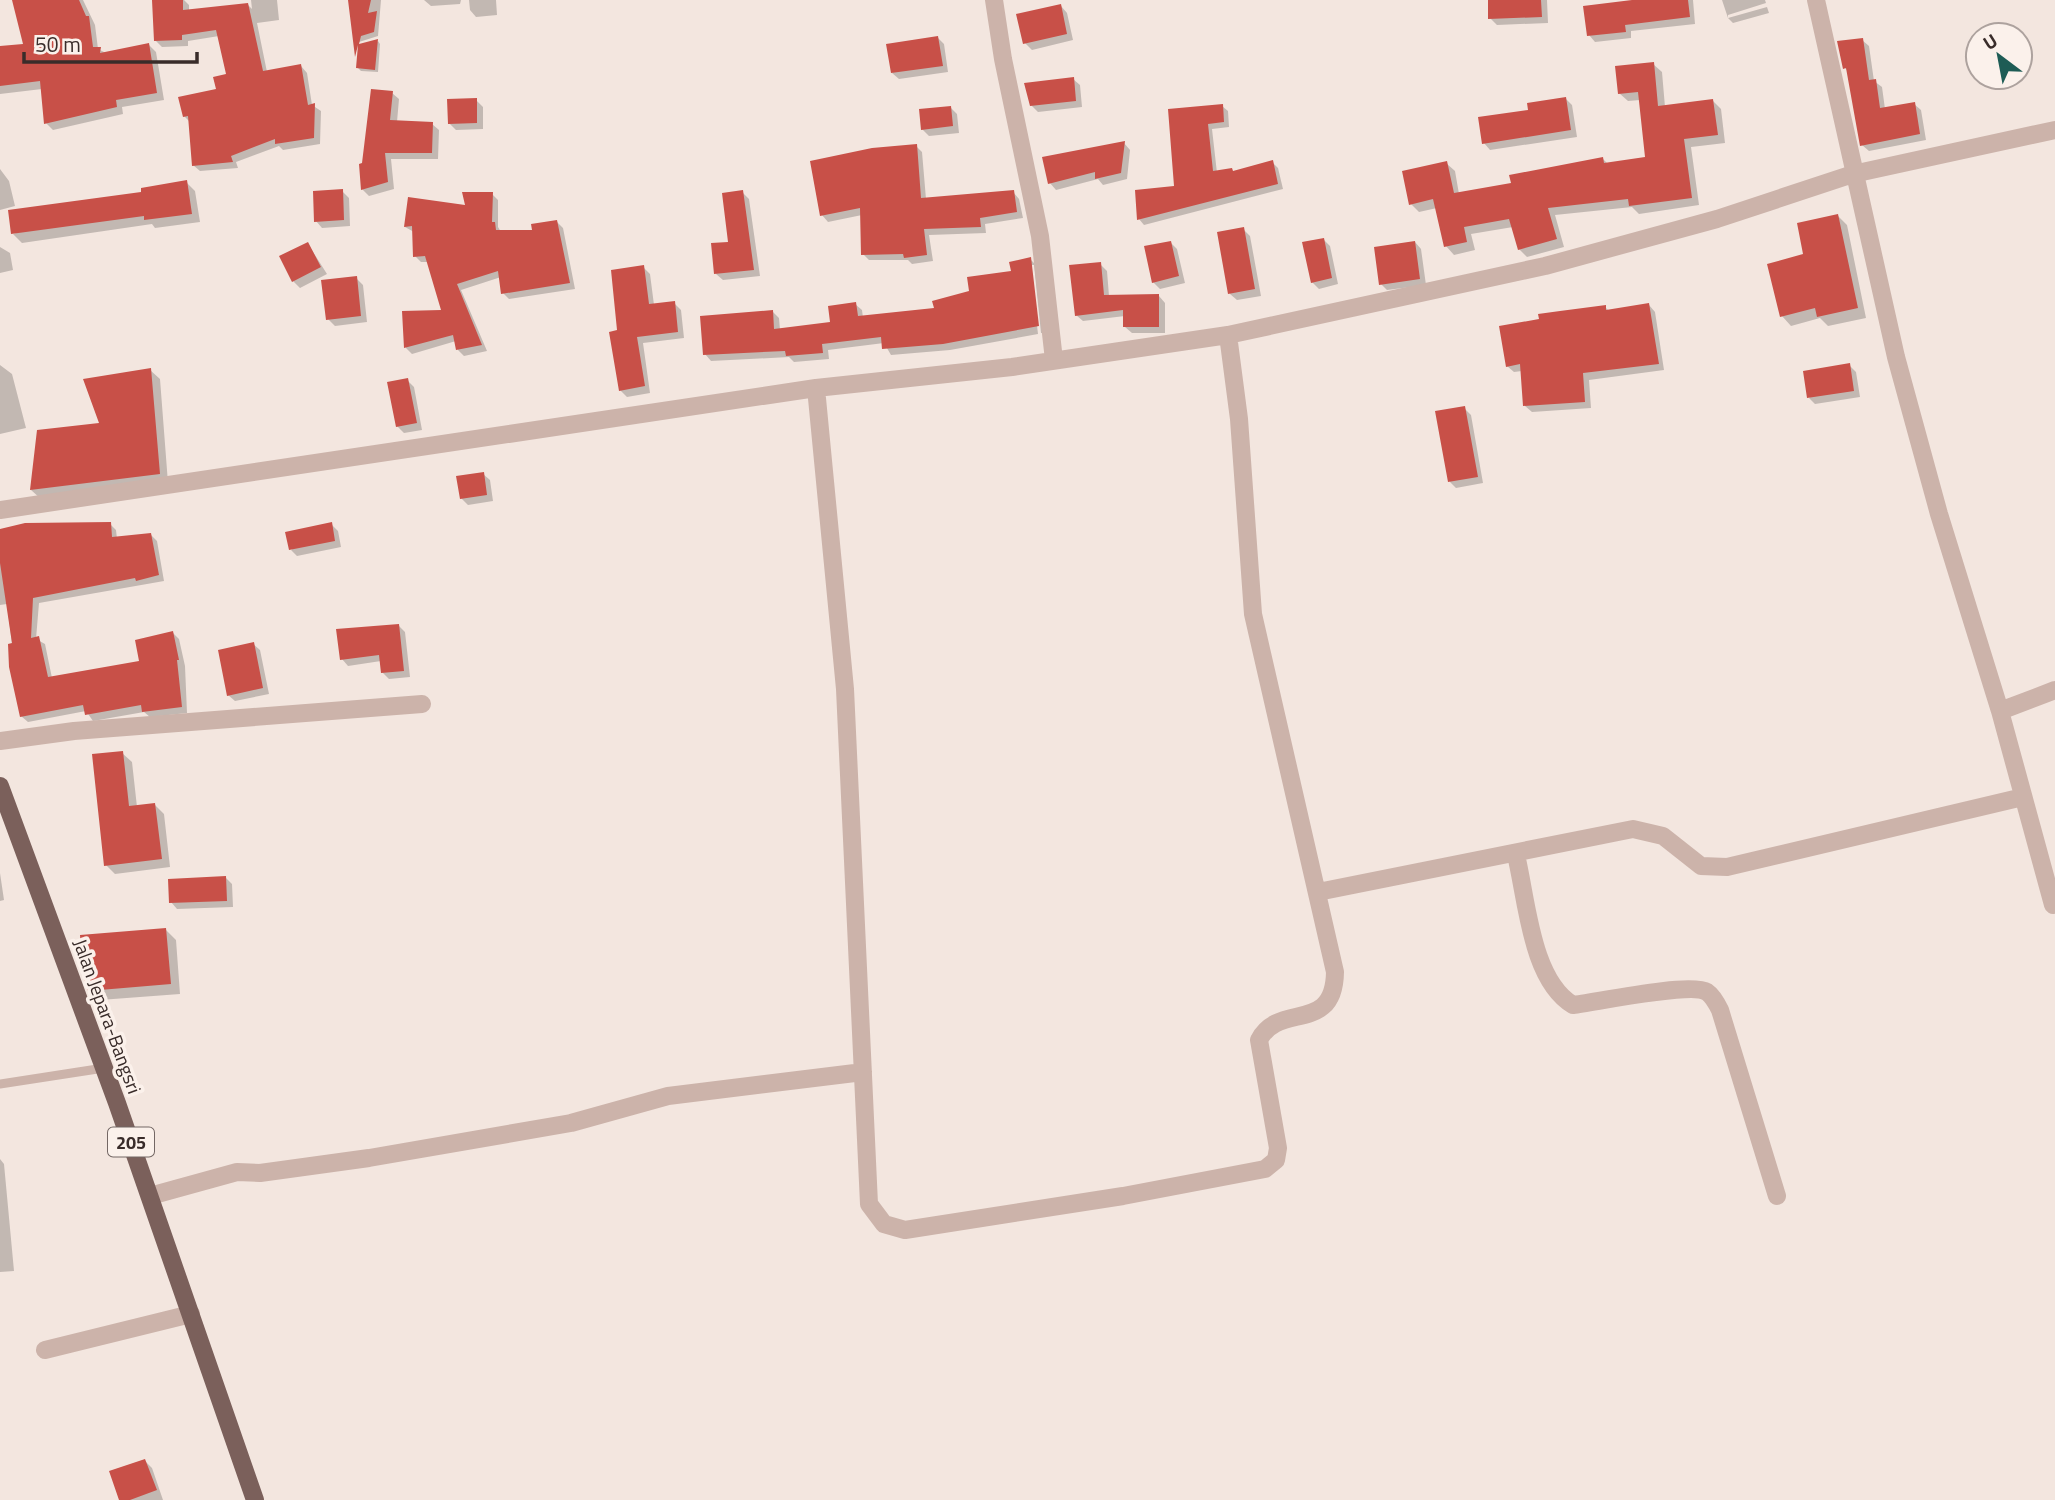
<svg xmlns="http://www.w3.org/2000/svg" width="2055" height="1500" font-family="'Titillium Web',sans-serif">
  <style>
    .shadow { fill: #0003 }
    .building { fill: #c85048 }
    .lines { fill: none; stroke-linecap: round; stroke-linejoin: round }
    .lane { stroke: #ccb3aa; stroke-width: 9 }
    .street { stroke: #ccb3aa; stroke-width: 18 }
    .primary { stroke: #7b605b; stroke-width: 18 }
    .labels { text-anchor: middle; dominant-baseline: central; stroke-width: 7; stroke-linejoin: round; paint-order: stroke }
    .shield { fill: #fbf1eb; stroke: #736764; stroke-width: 2 }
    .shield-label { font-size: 18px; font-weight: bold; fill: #392c2a }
    .street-label { font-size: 19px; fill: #392c2a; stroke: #fbf1eb }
  </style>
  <rect width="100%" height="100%" fill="#f3e6df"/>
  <!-- shadow -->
  <path class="shadow" d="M14 0H83L95 25 98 49 106 53 149 45 156 52 164 100 122 107 123 114 53 130 46 123 42 89 0 94V48L25 45Z
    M154 0H184L189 5V11L248 5 252 9 251 0H277L279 20 257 23 267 72 301 66 307 73 312 105 321 111 320 144 283 150 279 146 236 162 238 168 200 171 193 165 190 122 184 116 219 90 228 75 219 36 188 41V46L162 47 155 40Z
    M350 0H381L378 36 359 42Z
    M424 0H461L460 4 431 6Z
    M469 0H496L497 15 476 17 470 10Z
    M1490 0H1547L1548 23 1497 25 1490 18Z
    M1647 0H1693L1695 24 1631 31V38L1595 42 1589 35Z
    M1722 0H1765L1766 3 1728 15V18Z
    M1061 6 1067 13 1073 40 1032 50 1025 43Z
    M1767 7 1769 13 1733 23 1728 18Z
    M938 38 944 44 948 72 899 79 892 73Z
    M1862 40 1869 46 1874 81 1882 87 1885 109 1914 104 1921 110 1926 140 1869 151 1862 145 1848 71 1845 68Z
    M378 41 380 44 378 72 361 71 358 68Z
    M1653 64 1662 72 1665 107 1713 101 1721 109 1725 143 1691 147 1699 205 1639 214 1632 207 1555 215 1564 247 1527 257 1519 249 1513 227 1471 234 1475 250 1454 255 1446 246 1437 208 1419 212 1411 204 1446 163 1455 171 1459 194 1513 184 1602 158 1608 164 1647 158 1640 100 1628 101 1619 93Z
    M1073 79 1080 85 1082 107 1038 112 1031 105Z
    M392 93 399 99 397 122 432 124 439 130 438 159H391L394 189 369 196 362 189 364 165Z
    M1565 98 1572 105 1577 137 1490 150 1484 143 1530 112Z
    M476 100 483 107V129L456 130 449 123Z
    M1222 106 1228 111 1229 127 1212 129 1217 173 1234 172 1272 162 1278 168 1283 189 1144 225 1139 219 1176 188 1170 111Z
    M951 108 957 114 959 133 929 136 922 129Z
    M1124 143 1130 150 1127 179 1103 185 1098 179 1056 190 1050 183Z
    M916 146 922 152 926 199 1013 192 1019 199 1023 218 985 224 986 233 929 235 933 261 912 264 908 260H869L863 254 862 215 828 222 822 215Z
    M0 169 9 181 15 206 0 210Z
    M186 182 195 191 200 222 155 228 152 224 22 243 13 234Z
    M342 191 349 198 350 226 322 228 316 221Z
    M742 192 749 199 760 276 723 280 716 274 730 243Z
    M492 194 498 200V227L501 232H534L557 222 563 228 575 289 509 299 503 293 501 277 461 290 487 351 464 356 458 350 456 341 412 354 406 348 404 313 444 311 429 262H421L415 256 414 232 405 227 409 199 467 207Z
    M1838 216 1847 225 1866 318 1828 326 1820 318 1791 326 1782 316 1805 255Z
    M1243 229 1250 236 1261 296 1237 300 1230 294Z
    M1323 239 1330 246 1338 284 1319 289 1312 282Z
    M1415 242 1421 249 1426 285 1387 290 1381 284Z
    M1171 243 1177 249 1185 283 1160 289 1153 282Z
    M308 244 327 274 300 288 293 281Z
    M0 247 10 253 13 270 0 273Z
    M1030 259 1037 266 1045 333H1041L1034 265H1030L1038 334 950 350 891 355 884 343 828 350 829 359 794 362 789 357 711 361 705 354 773 312 779 318 780 330 832 324 855 304 862 310 863 318 936 309 1013 273Z
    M1100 264 1107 271 1109 296H1159L1165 303V333H1132L1125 327V316L1083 321 1076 315Z
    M643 267 650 274 654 305 674 303 681 310 684 338 643 343 650 393 627 397 620 390 619 332Z
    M356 278 363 285 367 322 335 326 328 319Z
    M1649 305 1655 312 1664 370 1589 380 1591 408 1532 412 1525 406 1522 371 1514 372 1507 366 1605 307 1609 311Z
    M0 365 12 374 26 428 0 434Z
    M1849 365 1856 372 1860 397 1815 404 1809 398Z
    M150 370 160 379 168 483 41 499 31 490 101 424Z
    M407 380 414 387 422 430 404 433 397 426Z
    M1464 408 1471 415 1483 483 1456 488 1450 482Z
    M483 474 490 480 493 501 468 505 461 498Z
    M110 524 116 530 117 539 151 535 157 541 164 581 39 603 36 639 45 644 52 678 141 662 173 633 179 639 185 666 187 713 150 717 144 712 93 721 86 711 28 722 21 716 7 604 0 605V530Z
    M331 524 338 531 341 547 297 556 291 550Z
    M399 626 405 632 410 677 389 679 382 672 381 661 348 666 342 659Z
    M253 644 260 650 269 694 235 701 228 695Z
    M122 753 132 762 137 807 155 805 164 814 170 867 115 874 106 865Z
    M0 873 4 900 0 901Z
    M226 878 232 884 233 907 177 909 171 902Z
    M166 930 176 940 180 994 100 1000 89 990Z
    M0 1159 4 1164 14 1271 0 1272Z
    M145 1461 152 1468 163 1500H121Z"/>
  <!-- building -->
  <path class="building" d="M12 0H79L86 16H89L93 47H101L100 53 149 43 157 93 116 100 117 107 44 124 40 81 0 86V46L23 44Z
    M152 0H183V10L248 3 263 71 301 64 308 105 315 103 314 138 275 144V139L231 156 233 162 192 166 188 116 183 117 178 97 216 89 213 77 226 74 216 30 182 35V40L154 41Z
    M348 0H371L368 13 377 11 374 32 361 36 359 44 378 39 375 70 356 68 358 45 355 57Z
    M1488 0H1541L1542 17 1488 19Z
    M1632 0H1688L1690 17 1625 25 1626 32 1587 36 1583 6Z
    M1061 4 1067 34 1023 44 1016 14Z
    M938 36 943 66 891 73 886 44Z
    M1863 38 1869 80 1876 79 1880 108 1915 102 1920 134 1860 146 1846 68 1843 69 1837 41Z
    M1654 62 1658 106 1713 99 1718 135 1684 139 1692 198 1629 206 1628 199 1548 208 1557 239 1518 250 1509 219 1464 227 1467 242 1444 247 1433 199 1409 205 1402 171 1447 161 1454 193 1511 183 1509 175 1603 157 1604 163 1645 157 1638 92 1618 94 1615 66Z
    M1074 77 1076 101 1030 106 1024 83Z
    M371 89 393 91 390 120 433 122 432 153H385L388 182 361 190 359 164 362 163Z
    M1566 97 1571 130 1482 144 1478 117 1528 110 1527 103Z
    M477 98V123L448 124 447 99Z
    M1223 104 1224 122 1208 124 1213 171 1232 168 1233 171 1273 160 1278 184 1137 220 1135 190 1174 186 1168 109Z
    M951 106 953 126 921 130 919 109Z
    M1125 141 1121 173 1095 179V172L1048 184 1042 157Z
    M917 144 921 198 1014 190 1017 212 980 218 981 227 924 229 927 255 904 258 903 254 861 255 860 208 820 216 810 161 872 148Z
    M187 180 192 214 144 220V216L11 234 8 210 141 192V188Z
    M343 189 344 220 314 222 313 191Z
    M743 190 754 270 714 274 711 243 728 242 722 193Z
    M462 192H493L492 222H495L496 230H532L531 224 557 220 570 283 501 294 498 271 457 284 482 345 456 350 453 335 404 348 402 311 441 310 425 256 413 257 412 226 404 227 408 197 465 205Z
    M1838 214 1858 308 1817 317 1815 308 1780 317 1767 264 1803 254 1797 223Z
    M1244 227 1255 289 1228 294 1217 232Z
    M1324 238 1332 278 1311 283 1302 242Z
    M1171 241 1179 276 1152 283 1144 246Z
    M1415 241 1420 279 1379 285 1374 247Z
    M308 242 321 267 292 282 279 256Z
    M1031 257 1039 326 943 344 882 349 881 337 822 344 823 353 786 356 785 351 703 355 700 316 773 310 774 329 830 322 828 306 856 302 858 316 934 308 932 301 969 291 967 277 1011 271 1009 262Z
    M1101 262 1104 295 1159 294V327H1123V310L1075 316 1069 265Z
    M644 265 649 304 675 301 678 332 637 337 645 386 619 391 609 332 617 330 611 270Z
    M357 276 361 316 326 320 321 280Z
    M1649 303 1659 364 1583 373 1585 402 1523 406 1520 364 1506 367 1499 326 1539 319 1538 314 1560 311 1606 305V310Z
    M1850 363 1854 391 1807 398 1803 371Z
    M151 368 160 474 30 490 37 430 99 423 83 379Z
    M408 378 417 423 396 427 387 382Z
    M1465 406 1478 477 1448 482 1435 411Z
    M484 472 487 495 460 499 456 476Z
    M111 522 112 537 151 533 159 575 136 581 135 578 33 598 31 638 39 636 48 677 139 661 135 640 173 631 179 660H177L182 707 142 712 141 705 85 715 83 705 20 717 9 667 8 644 12 643 0 563V529L25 523Z
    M332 522 335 541 289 550 285 532Z
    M399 624 404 671 381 673 379 655 340 660 336 629Z
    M254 642 263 688 227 696 218 650Z
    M123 751 129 806 155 803 162 859 104 866 92 754Z
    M226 876 227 901 169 903 168 879Z
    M166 928 171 984 88 991 83 977 80 935Z
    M145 1459 157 1490 130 1500H119L109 1471Z"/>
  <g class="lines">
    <!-- lane -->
    <path class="lane" d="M0 1084 104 1068"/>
    <!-- street -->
    <path class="street" d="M994 0 1003 59 1040 236 1054 360
      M1816 0 1896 357 1939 514 2000 711 2053 905
      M816 388 845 689 869 1204 884 1224 905 1230 1123 1196 1265 1169 1276 1160 1278 1148 1259 1040C1279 1001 1334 1035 1335 972L1253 614 1239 419 1228 335
      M0 510 816 388 1012 367 1228 335 1545 266 1717 219 1853 174 2055 130
      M2000 711 2055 690
      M0 741 74 731 422 704
      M1516 855C1527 900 1531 980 1573 1005 1597 1002 1691 982 1707 992 1713 996 1717 1004 1720 1010L1777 1196
      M1318 892 1633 829 1663 836 1701 866 1727 867 2023 797
      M150 1196 237 1172 260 1173 369 1158 571 1123 668 1096 863 1072
      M45 1350 191 1314"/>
    <!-- primary -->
    <path class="primary" d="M0 786 117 1103 255 1500"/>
  </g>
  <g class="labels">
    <!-- shield labels -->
    <rect class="shield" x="108" y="1127.5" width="46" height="29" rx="5"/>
    <g class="shield-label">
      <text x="131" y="1142">205</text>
    </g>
    <!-- street labels -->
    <g class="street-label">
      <text transform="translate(108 1016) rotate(70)">Jalan Jepara-Bangsri</text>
    </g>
  </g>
  <!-- north arrow -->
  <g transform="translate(1999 56) rotate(328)"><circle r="33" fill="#fbf1eb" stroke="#ada29e" stroke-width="2"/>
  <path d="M0-5L12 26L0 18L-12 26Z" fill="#1e5c55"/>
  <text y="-10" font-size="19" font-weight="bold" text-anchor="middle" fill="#392c2a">U</text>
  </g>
  <!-- scale -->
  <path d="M24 52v10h173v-10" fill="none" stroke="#392c2a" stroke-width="3.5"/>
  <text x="35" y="52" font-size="21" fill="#392c2a" stroke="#fbf1eb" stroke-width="5" paint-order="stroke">50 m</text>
</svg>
